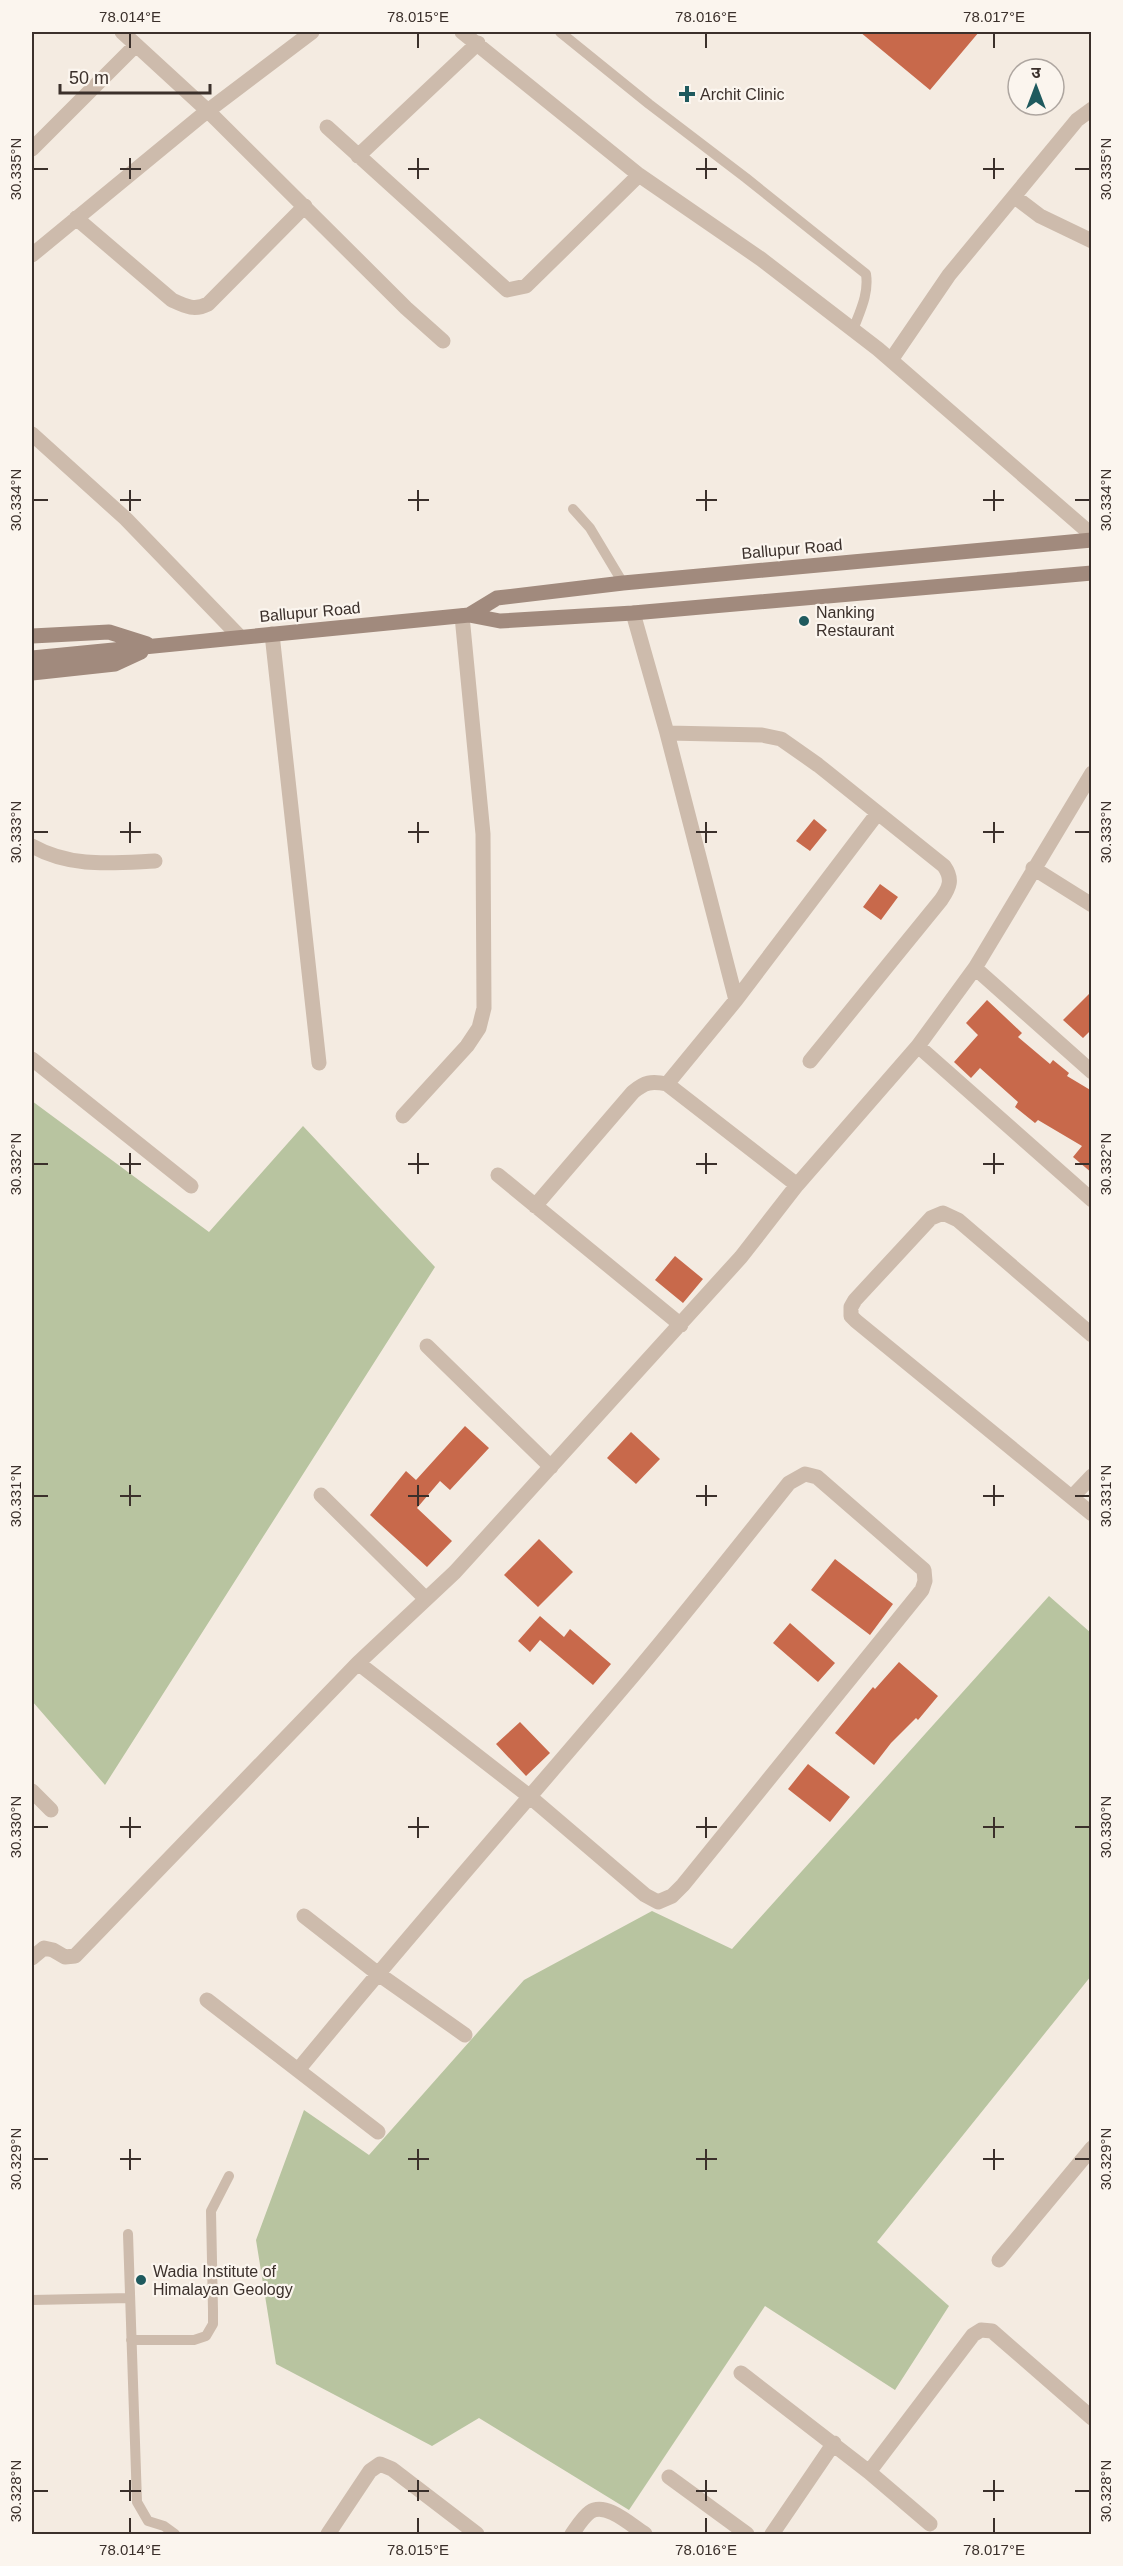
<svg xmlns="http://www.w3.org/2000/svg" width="1123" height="2566" font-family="Helvetica,'Noto Sans Devanagari',sans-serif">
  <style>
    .green { fill: #b8c4a0 }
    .building { fill: #c8694b }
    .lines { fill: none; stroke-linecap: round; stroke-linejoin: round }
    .lane { stroke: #cdbbac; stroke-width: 10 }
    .street { stroke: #cdbbac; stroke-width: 15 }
    .secondary { stroke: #a18a7d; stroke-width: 15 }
    .ticks { fill: none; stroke: #3b302b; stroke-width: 2 }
    .poi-dot { fill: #1f5a5e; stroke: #fbf5ee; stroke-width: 2 }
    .labels { text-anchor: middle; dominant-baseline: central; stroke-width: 4.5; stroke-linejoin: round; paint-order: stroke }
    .poi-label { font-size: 16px; fill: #3b302b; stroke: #fbf5ee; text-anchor: start }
    .street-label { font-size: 16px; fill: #3b302b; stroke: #fbf5ee }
    .neatline { fill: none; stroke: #3b302b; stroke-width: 2 }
    .ticks-label { font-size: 15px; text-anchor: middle; fill: #3b302b }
  </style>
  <rect width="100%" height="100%" fill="#f4ebe1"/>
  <!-- green -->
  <path class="green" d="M32 1101 209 1232 303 1126 435 1267 105 1785 32 1701Z
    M1049 1596 1091 1633V1976L877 2242 949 2306 895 2390 765 2306 629 2510 479 2418 432 2446 276 2364 256 2240 304 2110 369 2155 524 1980 652 1911 732 1949Z"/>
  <!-- building -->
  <path class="building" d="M860 32H979L930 90Z
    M814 819 827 830 810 851 796 841Z
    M880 884 898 897 881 920 863 907Z
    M1092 991V1029L1083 1038 1063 1020Z
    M987 1000 1022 1033 1018 1037 1050 1064 1053 1060 1069 1073 1067 1076 1092 1091V1173L1073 1157 1082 1146 1038 1120 1035 1123 1015 1107 1018 1102 980 1068 971 1078 954 1062 978 1035 966 1023Z
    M675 1256 703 1279 683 1303 655 1280Z
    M465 1426 489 1448 450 1490 440 1481 417 1508 452 1541 427 1567 370 1515 406 1471 416 1480Z
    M631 1432 660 1459 636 1484 607 1458Z
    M539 1539 573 1572 538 1607 504 1575Z
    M835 1559 893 1604 870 1635 811 1590Z
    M540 1616 564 1637 570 1629 611 1664 593 1685 540 1640 530 1652 518 1641Z
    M790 1623 835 1663 818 1682 773 1643Z
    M899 1662 938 1696 918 1720 916 1718 891 1743 874 1765 835 1733 873 1687 875 1689Z
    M520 1722 550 1753 526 1776 496 1744Z
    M808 1764 850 1797 830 1822 788 1789Z"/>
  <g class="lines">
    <!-- lane -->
    <path class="lane" d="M560 32 649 104 746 178 866 274C869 294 860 311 853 330
      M573 509 590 528 623 583
      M128 2234 137 2502 148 2521 164 2526 175 2534
      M32 2300 130 2298
      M131 2340H194L206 2336 213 2324V2311L211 2211 229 2176"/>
    <!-- street -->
    <path class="street" d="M122 32 208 111 406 308 443 341
      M462 32 639 175 761 259 878 349 1092 535
      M327 127 507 290 526 286 639 175
      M32 149 135 46
      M358 156 478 43
      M1015 197 1040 216 1092 241
      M76 218 172 300C185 306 194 311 208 304L305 206
      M32 255 201 116 312 32
      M891 360 949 275 1077 120 1092 109
      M32 434 126 519 240 637
      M633 613 667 733 736 1000
      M272 634 319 1063
      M667 733 762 735 781 739 818 765 944 866C953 879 950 887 941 900L810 1061
      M32 846C71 868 112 863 155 861
      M1033 868 1092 905
      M975 968 1092 1072
      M918 1046 1092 1200
      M32 1059 191 1186
      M667 1084 797 1185
      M403 1116 467 1046 479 1028 484 1008 483 834 462 616
      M498 1175 681 1325
      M535 1206 633 1092C645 1082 651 1081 667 1084L736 1000 877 814
      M1092 1335 958 1220 943 1213 931 1218 855 1300 851 1307V1316L856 1321 1092 1514
      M427 1346 551 1467
      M321 1495 426 1599
      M1072 1497 1092 1476
      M32 1791 51 1810
      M304 1916 377 1973 465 2035
      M32 1958 44 1948 53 1950 65 1957 75 1956 358 1663 455 1572 741 1257 797 1185 918 1046 975 968 1092 773
      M207 2000 378 2132
      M298 2070C407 1937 521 1808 632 1677 686 1613 737 1548 789 1483L805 1474 817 1477 924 1570 925 1581 922 1590 683 1885 672 1896 658 1902 645 1895 529 1796 358 1663
      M999 2260 1092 2148
      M741 2373 869 2472
      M669 2477 747 2534
      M930 2524 869 2472 973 2335 981 2330 992 2331 1092 2418
      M328 2534 370 2471 380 2464 392 2469 477 2534
      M572 2534C577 2527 583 2517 590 2512 606 2501 632 2526 645 2534
      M772 2534 834 2443"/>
    <!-- secondary -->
    <path class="secondary" d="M469 615 497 598 623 583 1092 540
      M32 636 109 632 147 644
      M32 658 469 615 500 621 633 613 1092 573
      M32 673 115 664 141 652"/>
  </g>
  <!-- ticks -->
  <path class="ticks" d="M130 33V48M418 33V48M706 33V48M994 33V48M130 158V179M418 158V179M706 158V179M994 158V179M33 169H48M120 169H141M408 169H429M696 169H717M983 169H1004M1075 169H1090M130 490V511M418 490V511M706 490V511M994 490V511M33 500H48M120 500H141M408 500H429M696 500H717M983 500H1004M1075 500H1090M130 822V843M418 822V843M706 822V843M994 822V843M33 832H48M120 832H141M408 832H429M696 832H717M983 832H1004M1075 832H1090M130 1153V1174M418 1153V1174M706 1153V1174M994 1153V1174M33 1164H48M120 1164H141M408 1164H429M696 1164H717M983 1164H1004M1075 1164H1090M130 1485V1506M418 1485V1506M706 1485V1506M994 1485V1506M33 1496H48M120 1496H141M408 1496H429M696 1496H717M983 1496H1004M1075 1496H1090M130 1817V1838M418 1817V1838M706 1817V1838M994 1817V1838M33 1827H48M120 1827H141M408 1827H429M696 1827H717M983 1827H1004M1075 1827H1090M130 2149V2170M418 2149V2170M706 2149V2170M994 2149V2170M33 2159H48M120 2159H141M408 2159H429M696 2159H717M983 2159H1004M1075 2159H1090M130 2480V2501M418 2480V2501M706 2480V2501M994 2480V2501M33 2491H48M120 2491H141M408 2491H429M696 2491H717M983 2491H1004M1075 2491H1090M130 2518V2533M418 2518V2533M706 2518V2533M994 2518V2533"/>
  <!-- markers -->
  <g class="poi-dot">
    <path d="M684 85h6v6h6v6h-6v6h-6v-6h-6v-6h6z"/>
    <circle cx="804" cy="621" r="6"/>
    <circle cx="141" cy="2280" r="6"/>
  </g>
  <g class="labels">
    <!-- poi labels -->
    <g class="poi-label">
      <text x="700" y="94">Archit Clinic</text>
      <text x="816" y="612">Nanking<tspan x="816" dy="18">Restaurant</tspan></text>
      <text x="153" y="2271">Wadia Institute of<tspan x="153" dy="18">Himalayan Geology</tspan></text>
    </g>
    <!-- street labels -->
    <g class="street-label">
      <text transform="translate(792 549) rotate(-5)">Ballupur Road</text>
      <text transform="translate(310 612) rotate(-5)">Ballupur Road</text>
    </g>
  </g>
  <!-- border -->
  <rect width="1123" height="2566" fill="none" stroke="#fbf5ee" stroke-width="66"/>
  <!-- north arrow -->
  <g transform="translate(1036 87)"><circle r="28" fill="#fbf5ee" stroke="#aea6a0" stroke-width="1.5"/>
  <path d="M0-4.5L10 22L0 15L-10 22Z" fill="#1f5a5e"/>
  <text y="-9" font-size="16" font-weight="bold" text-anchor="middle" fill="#3b302b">उ</text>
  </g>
  <!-- scale -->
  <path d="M60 84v9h150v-9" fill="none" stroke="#3b302b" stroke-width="3"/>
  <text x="69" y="84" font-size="18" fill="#3b302b" stroke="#fbf5ee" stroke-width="4.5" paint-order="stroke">50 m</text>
  <rect x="33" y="33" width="1057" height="2500" class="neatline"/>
  <g class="ticks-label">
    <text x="130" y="22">78.014°E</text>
    <text x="418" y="22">78.015°E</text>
    <text x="706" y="22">78.016°E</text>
    <text x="994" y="22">78.017°E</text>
    <text transform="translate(16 169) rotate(-90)" y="5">30.335°N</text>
    <text transform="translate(1106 169) rotate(-90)" y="5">30.335°N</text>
    <text transform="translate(16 500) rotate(-90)" y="5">30.334°N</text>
    <text transform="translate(1106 500) rotate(-90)" y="5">30.334°N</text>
    <text transform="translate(16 832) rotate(-90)" y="5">30.333°N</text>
    <text transform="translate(1106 832) rotate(-90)" y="5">30.333°N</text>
    <text transform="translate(16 1164) rotate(-90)" y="5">30.332°N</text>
    <text transform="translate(1106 1164) rotate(-90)" y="5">30.332°N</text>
    <text transform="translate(16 1496) rotate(-90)" y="5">30.331°N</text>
    <text transform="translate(1106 1496) rotate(-90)" y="5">30.331°N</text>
    <text transform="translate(16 1827) rotate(-90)" y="5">30.330°N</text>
    <text transform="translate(1106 1827) rotate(-90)" y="5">30.330°N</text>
    <text transform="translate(16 2159) rotate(-90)" y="5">30.329°N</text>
    <text transform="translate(1106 2159) rotate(-90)" y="5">30.329°N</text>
    <text transform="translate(16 2491) rotate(-90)" y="5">30.328°N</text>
    <text transform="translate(1106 2491) rotate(-90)" y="5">30.328°N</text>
    <text x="130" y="2555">78.014°E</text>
    <text x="418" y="2555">78.015°E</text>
    <text x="706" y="2555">78.016°E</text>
    <text x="994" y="2555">78.017°E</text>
  </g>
</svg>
